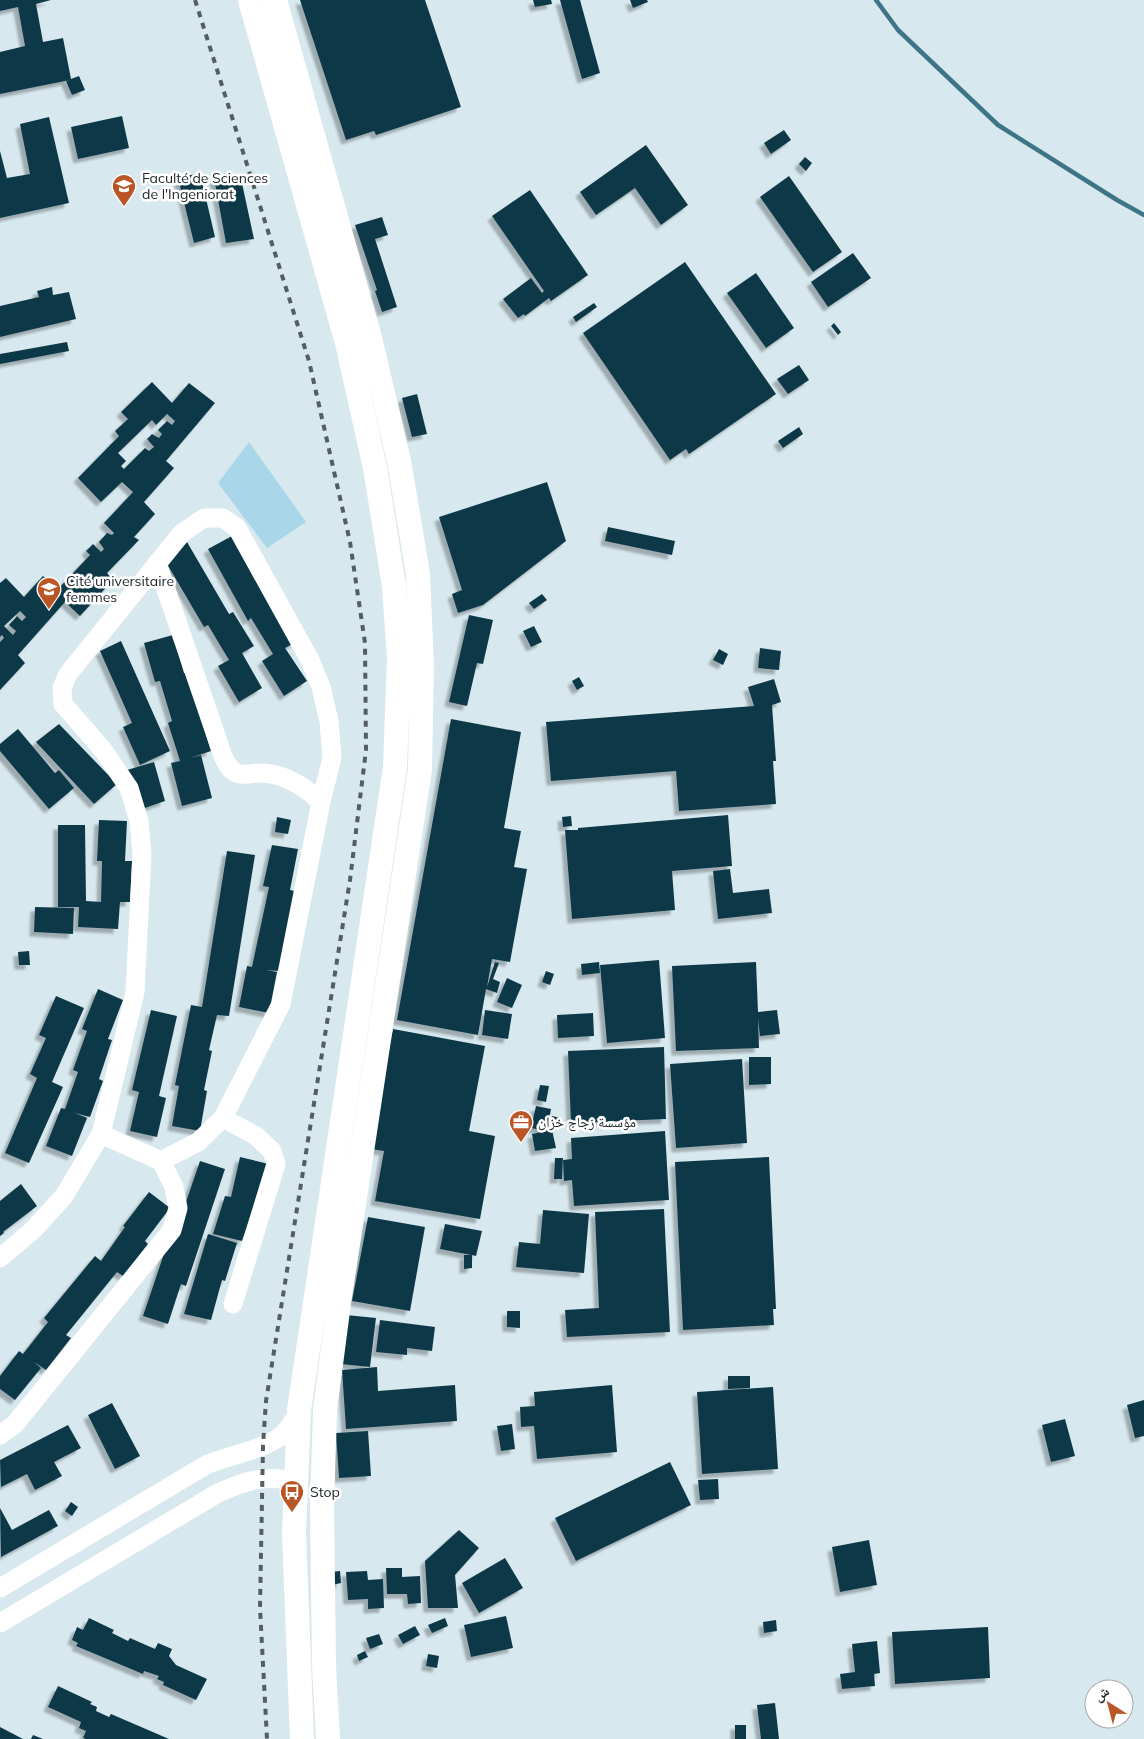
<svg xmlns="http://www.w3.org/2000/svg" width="1144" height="1739" font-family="Mulish,'Noto Naskh Arabic',sans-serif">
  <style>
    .green { fill: #a9d7e9 }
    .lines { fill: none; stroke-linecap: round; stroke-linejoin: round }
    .stream { stroke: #3d7486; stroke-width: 4.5 }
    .building { fill: #103947; fill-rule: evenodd; filter: url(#shadow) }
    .minor { stroke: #fff; stroke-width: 19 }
    .major { stroke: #fff; stroke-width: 24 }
    .rail { stroke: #545d60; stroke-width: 4; stroke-dasharray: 6 6; stroke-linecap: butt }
    .labels { text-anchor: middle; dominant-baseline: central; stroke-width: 5; stroke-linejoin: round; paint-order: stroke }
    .poi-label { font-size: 14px; fill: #22282a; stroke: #fff; text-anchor: start }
  </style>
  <defs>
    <filter id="shadow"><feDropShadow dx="-4.5" dy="4.5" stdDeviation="1" flood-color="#0004"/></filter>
  </defs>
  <rect width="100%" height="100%" fill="#d7e8ee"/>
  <!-- green -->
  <path class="green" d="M249 442 306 522 267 548 218 483Z"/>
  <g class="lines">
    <!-- stream -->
    <path class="stream" d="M876 0 898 30 998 125 1117 200 1144 215"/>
  </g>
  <!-- building -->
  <path class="building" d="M0 0H51L36 4 43 42 63 38 71 79 79 76 85 90 72 95 66 81 70 80 0 94V52L25 46 18 7 0 11Z
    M300 0H425L461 107 376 135 374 131 346 140Z
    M533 0H551L552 4 535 7Z
    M560 0H580L600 73 582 79Z
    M630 0H647L648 2 633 8Z
    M122 116 129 148 78 159 71 127Z
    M49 117 69 203 0 218V151L7 178 30 174 20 124Z
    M784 130 791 140 771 154 764 143Z
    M646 145 688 205 661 225 635 188 596 215 580 192Z
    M805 157 812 163 806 171 799 164Z
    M200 173 215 237 194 243 178 178Z
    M240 174 254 239 226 243 214 178Z
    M789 176 842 252 813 272 760 197Z
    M530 190 588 275 551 301 549 298 525 316 524 314 518 318 503 299 531 278 542 293 544 291 492 216Z
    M382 217 388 235 375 239 397 307 382 312 375 291 377 290 355 225Z
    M853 253 871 278 828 307 811 282Z
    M685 262 776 394 689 454 686 449 670 460 583 333Z
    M756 273 794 328 766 348 727 293Z
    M52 287 53 295 69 292 76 319 0 337V306L39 297 37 291Z
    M594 303 597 307 576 322 573 317Z
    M834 323 841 332 838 335 831 326Z
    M67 342 69 351 0 364V354Z
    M799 365 809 380 788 394 777 379Z
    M152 382 172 403 189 383 215 403 166 461 174 468 144 502 155 514 134 537 139 540 107 573 113 580 80 616 65 602 18 655 25 663 0 690V642L4 638 2 635 0 637V583L6 578 24 597 43 576 58 589 90 555 86 551 93 544 101 552 104 549 99 542 107 533 112 535 114 533 104 523 133 492 122 482 101 502 78 478 119 436 115 431 128 419 121 412ZM167 414 175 421 172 425 167 421 158 430 162 434 159 438 152 434 147 439 154 447 149 451 145 448 124 469 121 466 126 461 118 453 152 420 156 425ZM20 611 26 617 22 621 17 616 9 625 16 631 13 635 4 626Z
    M417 394 427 434 412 437 402 398Z
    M799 427 803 434 783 448 778 441Z
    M547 482 566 541 483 605 458 613 452 594 462 590 439 517Z
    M608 527 675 541 672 555 605 541Z
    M232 536 273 606 263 612 275 605 296 642 285 648 307 681 284 696 262 661 273 654 251 618 248 621 208 549Z
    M187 542 229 614 233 612 254 646 242 653 262 688 239 702 218 666 229 660 208 625 204 627 163 557Z
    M542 594 547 600 534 609 529 603Z
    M469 615 493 620 483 664 477 663 467 706 449 702Z
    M534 626 542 642 531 647 523 631Z
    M173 635 184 673H187L211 751 190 758 201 755 212 798 182 806 171 763 180 761 168 723 172 721 160 681 155 682 144 643Z
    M121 641 170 751 140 765 123 727 132 723 100 651Z
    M760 648 781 651 779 670 758 668Z
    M719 649 728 654 723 665 713 660Z
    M579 677 584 686 577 690 572 681Z
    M774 679 781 702 772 705 776 761H773L776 804 679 811 676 771 551 781 546 722 754 706 748 687Z
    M451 719 521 732 504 828 521 831 514 867 527 869 510 962 492 959 487 987 495 962 499 963 493 979 500 982 497 993 486 989 478 1035 397 1020Z
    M59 724 117 784 94 804 36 742Z
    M18 729 55 773 59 770 74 788 49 809 0 751V744Z
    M154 762 165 801 139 810 127 770Z
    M728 815 732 866 672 871 675 910 572 919 565 830H578V828Z
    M571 816 572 826 563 827 562 817Z
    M277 817 291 820 288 834 275 832Z
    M99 820 127 821 125 861H132L130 902H120L118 929 78 927 79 907H58V825H85L86 901 101 902 102 861H97Z
    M272 845 298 849 290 890 295 891 280 971 266 970 277 972 269 1013 239 1007 247 966 252 967 269 887 263 886Z
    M227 851 255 855 229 1016 217 1015 209 1050 212 1051 204 1090 207 1091 200 1131 172 1126 179 1086 175 1085 191 1005 202 1007Z
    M730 869 733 893 769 889 772 913 718 919 713 871Z
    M35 907 74 908 73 934 34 932Z
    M29 951 30 965H19L18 952Z
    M659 960 665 1038 607 1043 600 965Z
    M599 962 600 973 582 975 581 964Z
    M756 962 758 1012 777 1010 780 1034 760 1036 758 1019 759 1048 676 1051 672 966Z
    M546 971 554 974 550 985 542 982Z
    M507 978 522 985 512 1008 497 1002Z
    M98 989 123 1000 108 1039 112 1040 99 1079 103 1081 90 1117 75 1113 87 1118 72 1156 46 1146 61 1108 65 1109 78 1072 73 1070 87 1031 82 1029Z
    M56 996 84 1008 52 1082 63 1087 29 1163 5 1153 37 1078 30 1074 46 1038 39 1035Z
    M151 1010 177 1016 159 1096 166 1098 157 1137 130 1131 139 1092 132 1090Z
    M485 1010 512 1014 508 1039 482 1035Z
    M593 1013 594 1036 558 1038 557 1015Z
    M393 1029 485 1046 469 1131 495 1136 480 1219 375 1201 384 1151 371 1149Z
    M664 1047 666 1119 571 1123 568 1051Z
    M749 1057H771V1084L749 1085Z
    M742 1059 747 1143 676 1148 670 1064Z
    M540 1085 549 1086 546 1102 537 1100Z
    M536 1106 551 1109 547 1131 552 1130 556 1148 535 1151 532 1134 546 1131 531 1128Z
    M552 1116 560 1118 557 1129 549 1127Z
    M665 1131 669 1200 574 1206 572 1180 564 1181 563 1160 572 1159 571 1138Z
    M240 1157 269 1164 242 1241 213 1234 225 1196 231 1197Z
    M769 1157 776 1309H773L774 1325 683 1330 675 1162Z
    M555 1158H563L562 1179H554Z
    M200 1161 225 1169 186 1286 181 1284 168 1324 143 1316 169 1239 173 1240Z
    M21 1184 37 1206 3 1232 4 1233 0 1236V1201Z
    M149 1192 170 1208 145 1241 148 1244 123 1276 117 1272 66 1335 71 1338 46 1370 34 1362 41 1368 15 1400 0 1389V1376L19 1351 23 1354 48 1322 44 1318 95 1256 101 1261 125 1227 123 1226Z
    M664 1209 670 1332 567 1337 565 1310 599 1308 595 1212Z
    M543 1210 589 1214 584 1273 516 1267 519 1242 540 1244Z
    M368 1217 425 1227 410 1311 352 1301Z
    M445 1224 482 1231 476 1256 472 1255V1268L464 1269V1255H471L440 1249Z
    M208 1234 237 1243 225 1281 222 1280 211 1320 184 1314Z
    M507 1311H520V1328L507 1327Z
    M346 1315 376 1318 370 1367 341 1364Z
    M380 1320 435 1327 432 1351 407 1348V1355L376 1352Z
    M377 1367 378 1391 455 1385 457 1421 346 1429 342 1370Z
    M728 1376H750V1388L728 1389Z
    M612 1385 617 1452 537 1459 534 1426 521 1427 520 1407 535 1406 534 1392Z
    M773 1387 778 1469 702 1474 697 1392Z
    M1144 1400V1436L1135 1438 1127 1405Z
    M112 1403 140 1456 115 1469 88 1415Z
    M1065 1419 1075 1456 1051 1462 1042 1425Z
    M512 1424 515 1449 501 1451 497 1426Z
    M68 1425 81 1448 54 1462 62 1476 35 1490 27 1474 1 1487 0 1460Z
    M368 1431 371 1476 339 1478 336 1433Z
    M670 1462 691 1505 576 1561 555 1518Z
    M718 1479 719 1499 700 1500 698 1480Z
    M71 1502 78 1507 72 1516 65 1511Z
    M0 1508 12 1530 49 1510 58 1526 1 1557Z
    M459 1530 479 1548 455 1575 458 1608H428L425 1561Z
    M869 1540 877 1585 840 1592 832 1547Z
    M505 1558 523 1588 479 1613 462 1583Z
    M386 1568H402V1577L420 1576 421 1603 408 1604 407 1594H387Z
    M340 1571 341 1583 332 1585 331 1572Z
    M367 1571 368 1580 383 1579 384 1608 368 1609V1599L348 1600 346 1572Z
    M506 1616 513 1648 471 1657 464 1625Z
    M89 1618 114 1630 112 1633 128 1641 130 1638 155 1649 158 1643 172 1649 169 1656 176 1665 207 1679 196 1700 163 1685 164 1682 157 1679 159 1676 144 1671 143 1674 76 1646 78 1643 72 1640 77 1627 83 1630Z
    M445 1618 448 1626 432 1633 428 1625Z
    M776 1620 777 1631 764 1633 763 1622Z
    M415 1626 420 1635 403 1644 398 1635Z
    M988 1627 990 1678 895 1684 892 1632Z
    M379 1634 383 1644 370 1649 366 1638Z
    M877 1641 880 1673 874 1674 875 1686 842 1689 840 1674 855 1672 852 1644Z
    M365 1651 368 1657 359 1661 357 1655Z
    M428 1654 439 1656 437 1668 426 1666Z
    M58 1686 92 1702 90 1704 97 1707 96 1711 109 1717 111 1714 169 1739H86L83 1738 86 1731 79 1728 81 1722 48 1707Z
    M775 1703 779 1739H761L757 1705Z
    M735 1725H746V1739H735Z
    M0 1727 23 1739H0Z
    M33 1735 43 1739H31Z"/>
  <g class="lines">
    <!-- minor -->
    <path class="minor" d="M157 563 223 756C226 762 229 770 237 773 243 776 253 773 260 773 284 773 304 786 321 802
      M223 1118 256 1136 272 1151 276 1164 233 1304
      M0 1258 33 1230 64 1196 101 1134 135 992 142 854 139 821 129 788 103 750 63 704 62 688 68 674 182 533 204 518H223L237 528 310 660 321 687 329 721 332 758 321 802 281 1004 223 1118 198 1142 161 1161
      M0 1435 15 1424 172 1230 178 1208 174 1187 161 1161 101 1134
      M0 1588 206 1465C227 1456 266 1449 282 1435 290 1428 295 1419 299 1410
      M0 1623 218 1493C248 1480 263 1475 296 1481"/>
    <!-- major -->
    <path class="major" d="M250 0 347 343 375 468 394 586 399 659 395 767 299 1410 294 1534 302 1739
      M275 0 370 338 399 461 418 574 422 665 420 769 339 1303 325 1410 322 1505 324 1665 328 1739"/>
    <!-- rail -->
    <path class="rail" d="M195 0 309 361 350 542 365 643 366 750 350 880 266 1401 263 1445 260 1608 267 1739"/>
  </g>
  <!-- icons -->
  <defs>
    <g id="university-pin" transform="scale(1.25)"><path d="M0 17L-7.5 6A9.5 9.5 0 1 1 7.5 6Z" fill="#ba5525" stroke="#fff"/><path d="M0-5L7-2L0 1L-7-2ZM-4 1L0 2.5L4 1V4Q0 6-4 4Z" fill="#fff"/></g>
    <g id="office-pin" transform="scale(1.25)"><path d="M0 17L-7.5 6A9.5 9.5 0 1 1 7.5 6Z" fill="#ba5525" stroke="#fff"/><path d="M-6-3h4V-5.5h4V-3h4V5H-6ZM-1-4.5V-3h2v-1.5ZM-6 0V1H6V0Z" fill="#fff"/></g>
    <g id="bus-pin" transform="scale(1.25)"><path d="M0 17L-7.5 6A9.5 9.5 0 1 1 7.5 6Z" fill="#ba5525" stroke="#fff"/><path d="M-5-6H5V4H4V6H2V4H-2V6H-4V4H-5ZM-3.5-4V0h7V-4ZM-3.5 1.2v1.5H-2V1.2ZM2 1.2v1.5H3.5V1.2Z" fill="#fff"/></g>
  </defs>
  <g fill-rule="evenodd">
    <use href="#university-pin" x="124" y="186"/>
    <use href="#university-pin" x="49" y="589"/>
    <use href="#office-pin" x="521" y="1122"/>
    <use href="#bus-pin" x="292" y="1492"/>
  </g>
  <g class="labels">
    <!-- poi labels -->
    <g class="poi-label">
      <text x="142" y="178">Faculté de Sciences<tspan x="142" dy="16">de l'Ingeniorat</tspan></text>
      <text x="66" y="581">Cité universitaire<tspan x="66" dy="16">femmes</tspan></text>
      <text x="538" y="1122">مؤسسة زجاج خزان</text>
      <text x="310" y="1492">Stop</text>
    </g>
  </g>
  <!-- north arrow -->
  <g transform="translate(1109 1704) rotate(324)"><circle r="24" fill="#ffffff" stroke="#a7a9aa"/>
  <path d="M0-4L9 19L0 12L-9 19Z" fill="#ba5525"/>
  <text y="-8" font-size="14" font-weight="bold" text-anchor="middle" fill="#22282a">ش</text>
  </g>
</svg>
